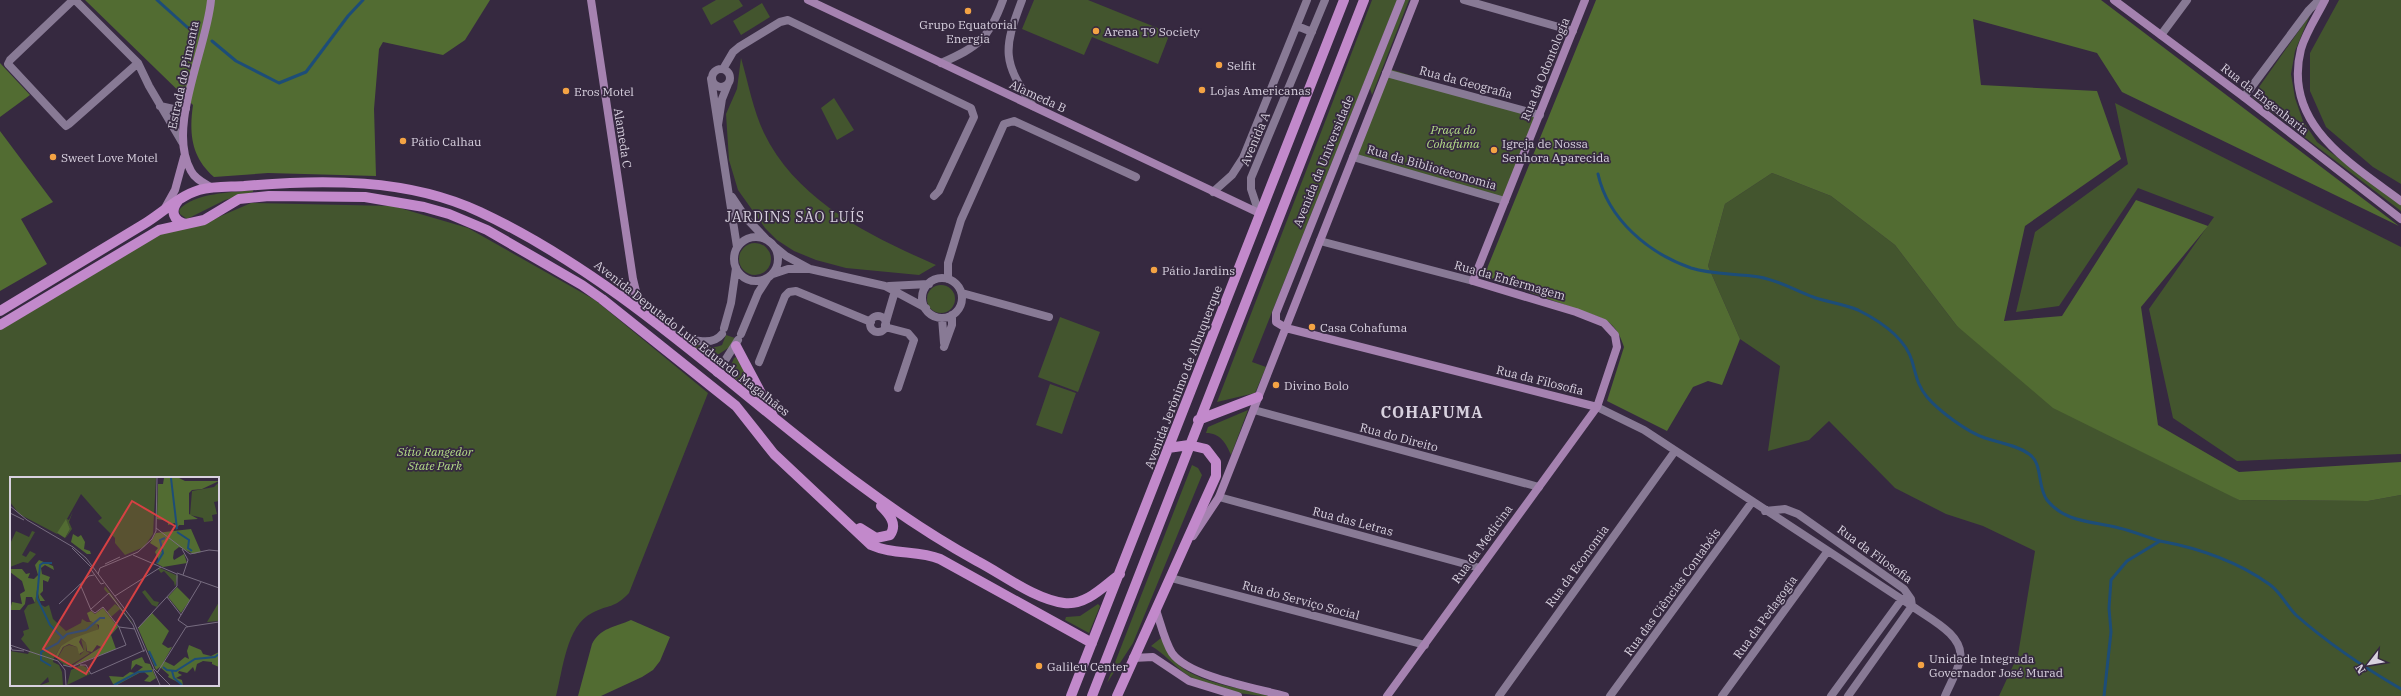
<svg xmlns="http://www.w3.org/2000/svg" width="2401" height="696" font-family="'IBM Plex Serif',serif">
  <style>
    .green { fill: #43552e; fill-rule: evenodd }
    .forest { fill: #526c32 }
    .lines { fill: none; stroke-linecap: round; stroke-linejoin: round }
    .stream { stroke: #1d4d78; stroke-width: 3 }
    .street { stroke: #887a95; stroke-width: 8 }
    .secondary { stroke: #a582b0; stroke-width: 8 }
    .primary { stroke: #c289cb; stroke-width: 10 }
    .poi-dot { fill: #f4a344; stroke: #362940; stroke-width: 1.5 }
    .labels { text-anchor: middle; dominant-baseline: central; stroke-width: 3.5; stroke-linejoin: round; paint-order: stroke }
    .poi-label { font-size: 12px; fill: #d8d1df; stroke: #362940; text-anchor: start }
    .street-label { font-size: 12px; fill: #d8d1df; stroke: #362940 }
    .park-label { font-size: 12px; font-style: italic; fill: #b4dd87; stroke: #362940 }
    .quarter-label { font-size: 14px; letter-spacing: 1px; fill: #d8d1df; stroke: #362940 }
    .district-label { font-size: 16px; font-weight: bold; letter-spacing: 1px; fill: #d8d1df; stroke: #362940 }
    .inset-river { fill: none; stroke: #1d4d78; stroke-width: 2 }
    .inset-road { fill: none; stroke: #776c80; stroke-width: 1 }
    .view { fill: #d64143; fill-opacity: 0.15; stroke: #d64143; stroke-width: 2 }
    .inset-edge { fill: none; stroke: #d8d1df; stroke-width: 2 }
  </style>
  <rect width="100%" height="100%" fill="#362940"/>
  <!-- green -->
  <path class="green" d="M716 0H739L743 6 711 25 702 8Z
    M1034 0H1088L1170 33 1158 64 1092 37 1084 55 1022 29Z
    M1372 0H1397L1252 362 1266 367 1255 393 1217 402Z
    M1405 0H1409L1372 95 1370 88Z
    M2339 0H2401V184L2373 167 2326 127 2310 91V53Z
    M762 3 770 17 741 35 733 21Z
    M2310 15 2295 51 2291 74 2295 98 2303 121 2317 142 2401 205V211L2252 97Z
    M741 58C748 82 753 110 764 133 797 201 870 236 936 265L919 275 846 268 816 260 794 251 777 240 765 228 738 190 729 160 726 114 737 89Z
    M1390 69 1540 116 1507 200 1356 154Z
    M834 98 854 130 837 140 821 108Z
    M2115 103 2401 247V454L2237 461 2173 418 2149 309 2214 217 2138 188 2059 306 2016 312 2035 232 2128 164Z
    M1772 173 1831 196 1895 245 1957 326 2239 500 2368 501 2401 495V696H1999L2018 655 2035 551 1983 526 1946 514 1895 488 1829 421 1809 440 1768 451 1780 366 1740 339 1708 266 1725 204Z
    M253 190V192L225 200 187 219 180 214 179 210C195 192 231 193 253 190Z
    M251 203 393 206 468 228 595 300 708 393 629 593C614 609 609 604 592 613 566 626 563 670 556 696H0V329L160 234 214 219ZM11 478H218V685H11Z
    M739 259a16 16 0 1 1 32 0a16 16 0 1 1-32 0Z
    M927 299a14 14 0 1 1 28 0a14 14 0 1 1-28 0Z
    M1060 317 1100 332 1078 392 1038 377Z
    M726 335 735 338 731 346 710 360 687 342C700 345 710 350 722 345Z
    M736 357 763 402 728 373 734 358Z
    M1050 384 1076 393 1062 434 1036 425Z
    M1248 410 1231 455C1226 443 1220 433 1206 433L1208 427Z
    M1192 465 1198 468 1202 475 1133 643 1107 683Z
    M1098 604 1100 606 1089 633 1065 620 1066 617 1080 616Z
    M1161 638C1166 646 1171 656 1178 664 1195 682 1245 689 1269 696 1245 696 1203 687 1183 672 1172 664 1164 653 1151 646Z"/>
  <!-- forest -->
  <path class="forest" d="M85 0H490L465 40 443 55 383 42 379 49 374 109 376 176 268 173 214 177C191 157 189 133 193 105Z
    M1596 0H2101L2399 226 2122 92 2097 53 1973 19 1981 85 2097 91 2121 159 2025 226 2004 321 2062 316 2136 200 2208 226 2141 307 2158 425 2239 472 2401 462V495L2368 501 2239 500 2053 408 1957 326 1895 245 1831 196 1772 173 1725 204 1708 266 1740 339 1722 385 1708 381 1693 387 1667 431 1607 401 1624 347C1619 332 1614 323 1599 317L1484 276Z
    M0 63 30 95 0 117Z
    M0 131 53 202 21 219 47 264 0 291Z
    M631 620 670 637 660 661 653 670 642 677 601 696H578L592 644C600 628 615 627 631 620Z"/>
  <g class="lines">
    <!-- stream -->
    <path class="stream" d="M157 0 187 27 197 32
      M212 41 236 61 279 83 306 72 348 16 363 0
      M1598 174C1608 219 1648 253 1691 268 1713 275 1736 273 1759 277 1778 280 1794 290 1813 297 1827 302 1844 304 1858 310 1878 320 1905 337 1912 361 1916 374 1917 385 1927 397 1939 411 1967 432 1985 438 2000 443 2017 445 2029 454 2043 463 2037 487 2047 500 2065 523 2093 521 2119 528 2133 531 2146 537 2160 541
      M2104 696 2111 632 2109 608 2111 580 2127 561 2160 541C2198 548 2238 562 2269 584 2281 592 2287 607 2297 616 2329 644 2365 668 2401 689"/>
    <!-- street -->
    <path class="street" d="M73 0 10 60 8 64 63 123 66 126 69 124 138 63
      M75 0 138 63 149 86 182 142
      M1022 0C1003 50 1002 61 1033 106
      M1464 0 1573 31
      M1297 26 1312 32
      M2161 35 2187 0
      M941 63C978 47 989 39 1003 0
      M712 78a9 9 0 1 1 18 0a9 9 0 1 1-18 0Z
      M723 69 733 52 739 47 780 22 788 20 971 108 974 117 939 191 934 196
      M1386 73 1540 115
      M711 79 718 125 722 99 728 84
      M2244 97 2309 10 2319 0
      M160 106 178 110 186 108
      M718 125 737 247
      M1353 157 1505 201
      M1213 192 1232 175 1243 158 1307 0
      M732 197 746 218 766 239
      M1259 213 1251 189V178L1325 0
      M734 259a22 22 0 1 1 44 0a22 22 0 1 1-44 0Z
      M1320 241 1473 281
      M810 269 885 286 926 308
      M773 274 788 269H810L786 256 775 247
      M922 298a20 20 0 1 1 40 0a20 20 0 1 1-40 0Z
      M948 279V263L961 220 1004 124 1014 121 1136 177
      M889 286 929 284
      M962 293 1049 317
      M870 324a8 8 0 1 1 16 0a8 8 0 1 1-16 0Z
      M942 318 944 343
      M885 325 895 291
      M885 327 908 333 914 340 898 388
      M724 328 731 303 736 268
      M670 333C685 337 711 349 722 334
      M741 334 758 293 767 279
      M944 347 952 325V315
      M759 362 785 296 789 292 796 291 871 322
      M717 373 738 340
      M1597 407 1644 430 1912 606C1928 618 1965 635 1960 659 1958 671 1950 684 1945 696
      M1254 410 1539 487
      M1219 497 1480 568
      M1765 511 1785 509 1798 514 1904 589 1911 599 1912 606
      M1171 578 1425 645
      M1499 696 1675 451
      M1610 696 1752 502
      M1722 696 1827 552
      M1831 696 1902 599
      M1848 696 1912 606"/>
    <!-- secondary -->
    <path class="secondary" d="M211 0C207 48 166 128 191 171 195 179 204 183 212 188
      M591 0 633 279 641 312
      M808 0 1259 213
      M1401 0 1276 313V322L1286 328 1597 407
      M2114 0 2244 97 2401 219
      M2325 0C2317 16 2306 32 2301 49 2282 124 2350 163 2401 201
      M165 208 175 190 184 157
      M619 295 630 292 633 282
      M1193 536 1219 497 1415 0
      M1156 610C1161 624 1164 640 1172 653 1189 677 1256 688 1285 696
      M1133 658 1153 657 1189 681 1238 696
      M1387 696 1597 407 1617 347 1615 335 1604 323 1576 312 1473 281 1585 0"/>
    <!-- primary -->
    <path class="primary" d="M178 201C170 211 173 221 186 224
      M0 311C48 282 96 253 144 224 162 213 179 196 199 190 214 186 229 187 244 186 322 179 408 178 480 212 665 299 798 463 977 561 1004 575 1034 599 1064 603 1086 606 1104 586 1120 574
      M0 325 159 230 204 220 239 199 269 196 365 197 424 207 449 214 487 230 582 285 602 299 736 406 774 454 871 545C893 555 918 550 940 559L1092 643
      M736 346 773 416
      M1198 420 1258 397
      M860 528 876 538 890 535C898 524 889 514 881 506
      M1071 696 1344 0
      M1092 696 1364 0
      M1117 696 1216 476V462L1206 449 1189 445 1168 448"/>
  </g>
  <!-- markers -->
  <g class="poi-dot">
    <circle cx="968" cy="11" r="4"/>
    <circle cx="1096" cy="31" r="4"/>
    <circle cx="1219" cy="65" r="4"/>
    <circle cx="1202" cy="90" r="4"/>
    <circle cx="566" cy="91" r="4"/>
    <circle cx="403" cy="141" r="4"/>
    <circle cx="1494" cy="150" r="4"/>
    <circle cx="53" cy="157" r="4"/>
    <circle cx="1154" cy="270" r="4"/>
    <circle cx="1312" cy="327" r="4"/>
    <circle cx="1276" cy="385" r="4"/>
    <circle cx="1921" cy="665" r="4"/>
    <circle cx="1039" cy="666" r="4"/>
  </g>
  <g class="labels">
    <!-- poi labels -->
    <g class="poi-label">
      <text x="968" y="24" text-anchor="middle">Grupo Equatorial<tspan x="968" dy="14">Energia</tspan></text>
      <text x="1104" y="31">Arena T9 Society</text>
      <text x="1227" y="65">Selfit</text>
      <text x="1210" y="90">Lojas Americanas</text>
      <text x="574" y="91">Eros Motel</text>
      <text x="411" y="141">Pátio Calhau</text>
      <text x="1502" y="143">Igreja de Nossa<tspan x="1502" dy="14">Senhora Aparecida</tspan></text>
      <text x="61" y="157">Sweet Love Motel</text>
      <text x="1162" y="270">Pátio Jardins</text>
      <text x="1320" y="327">Casa Cohafuma</text>
      <text x="1284" y="385">Divino Bolo</text>
      <text x="1929" y="658">Unidade Integrada<tspan x="1929" dy="14">Governador José Murad</tspan></text>
      <text x="1047" y="666">Galileu Center</text>
    </g>
    <!-- street labels -->
    <g class="street-label">
      <text transform="translate(1545 69) rotate(-68)">Rua da Odontologia</text>
      <text transform="translate(183 75) rotate(-78)">Estrada do Pimenta</text>
      <text transform="translate(1466 82) rotate(15)">Rua da Geografia</text>
      <text transform="translate(1038 96) rotate(25)">Alameda B</text>
      <text transform="translate(2265 99) rotate(38)">Rua da Engenharia</text>
      <text transform="translate(623 138) rotate(81)">Alameda C</text>
      <text transform="translate(1255 139) rotate(-67)">Avenida A</text>
      <text transform="translate(1323 161) rotate(-68)">Avenida da Universidade</text>
      <text transform="translate(1432 167) rotate(16)">Rua da Biblioteconomia</text>
      <text transform="translate(1510 280) rotate(16)">Rua da Enfermagem</text>
      <text transform="translate(692 338) rotate(38)">Avenida Deputado Luís Eduardo Magalhães</text>
      <text transform="translate(1183 377) rotate(-69)">Avenida Jerônimo de Albuquerque</text>
      <text transform="translate(1540 380) rotate(14)">Rua da Filosofia</text>
      <text transform="translate(1399 437) rotate(15)">Rua do Direito</text>
      <text transform="translate(1353 521) rotate(15)">Rua das Letras</text>
      <text transform="translate(1482 544) rotate(-54)">Rua da Medicina</text>
      <text transform="translate(1875 554) rotate(36)">Rua da Filosofia</text>
      <text transform="translate(1577 566) rotate(-54)">Rua da Economia</text>
      <text transform="translate(1672 592) rotate(-54)">Rua das Ciências Contabéis</text>
      <text transform="translate(1301 600) rotate(15)">Rua do Serviço Social</text>
      <text transform="translate(1765 617) rotate(-54)">Rua da Pedagogia</text>
    </g>
    <!-- park labels -->
    <g class="park-label">
      <text x="1453" y="129">Praça do<tspan x="1453" dy="14">Cohafuma</tspan></text>
      <text x="435" y="451">Sítio Rangedor<tspan x="435" dy="14">State Park</tspan></text>
    </g>
    <!-- quarter labels -->
    <g class="quarter-label">
      <text x="795" y="217">JARDINS SÃO LUÍS</text>
    </g>
    <!-- district labels -->
    <g class="district-label">
      <text x="1432" y="412">COHAFUMA</text>
    </g>
  </g>
  <!-- overview -->
  <g transform="translate(10 477)">
    <rect width="209" height="209" fill="#362940"/>
    <path d="M0 1H146L143 57 134 70 115 78 105 66V61L88 44 92 41 71 17 57 42 59 43 63 34 59 45 62 52 55 62 60 52 56 43 47 57 9 37 0 25ZM209 5V24L204 25 207 37 202 38 203 44 194 45 193 41 180 38 182 14 204 10ZM6 54 19 60 22 54 25 55 12 78 16 80 20 74 26 77 18 86 13 85 0 90V67ZM150 91 168 99 165 110 164 105 154 94 151 96 148 92ZM95 109 122 145 124 148 110 132 101 140 97 135 105 127 111 132 94 112ZM27 113 30 127 35 130 39 128 43 142 56 154 71 146 72 142 77 145H86L89 152 51 169 44 181 43 185 49 188 52 195 53 208H31L39 205 38 200 30 208H0V174L18 177 20 173 11 162 14 158 13 154 19 152 14 134 18 128 25 126ZM135 113 144 124 149 125 147 130 142 128 132 115ZM209 125V144L197 145ZM71 162 76 166V174L80 176 61 188 56 189 47 182 54 170 59 168 67 170 70 178 74 174ZM71 188 76 190 80 197 57 208 61 193Z" fill="#43552e"/>
    <path d="M154 1H169L175 4H209L192 12 182 13 179 16V37L188 42 174 43V48H169L166 53 165 46 158 48V44L147 42 148 7H153ZM56 42 60 52 55 61 47 56ZM181 52 191 75 184 77 169 70 164 74 163 81 164 83 174 77 177 86 153 90 146 86 149 83 145 75 148 71 140 66 146 56ZM63 57 68 60 71 58 75 65 74 72 80 74 81 77H77L61 65ZM29 83 43 89 44 93 35 88 31 91 32 97 40 100 38 105 33 103V114L30 117 35 124H30L27 113 25 126 22 120H16L15 127 10 133H0L2 125 12 127 10 117 15 114 12 104 0 95V92H12L16 97 20 96 18 101 24 102 28 98 25 88ZM167 110 180 123 171 136 158 120ZM93 131 108 150 101 158 106 172 62 189 91 170 87 168 82 175 77 174 76 166 71 161 69 165 74 174 69 177 67 170 59 167 53 170 47 181 45 180 51 169 64 161 89 152V148L80 144 77 136 81 134 85 137ZM142 136 159 154 152 167 158 171 162 170 154 184 164 189 175 180 179 182 177 174 179 168 191 173 193 177 201 179 209 175V190L202 187V185L193 184 187 187 185 195 183 190 177 196 169 194 168 196 172 198 166 201 172 203 173 208 158 200 159 198 150 190 146 193 128 151ZM132 180 135 186 140 187 146 201 140 205 134 204 139 199 133 194 107 208 103 207 99 199 113 200 120 195 125 196 133 190 126 187 121 193 122 184Z" fill="#526c32"/>
    <path class="inset-river" d="M161 1 167 52M167 55 179 63 178 71 182 74M147 86 153 76 150 63 155 61M52 162 57 157 76 153 90 141H95M139 174 146 189M41 189 31 183V175L48 166 52 160 40 148 27 121 30 88 33 86H42M153 190 157 193 166 194 185 182 205 180 209 177M162 194 164 201 172 208M104 208 128 195 142 194"/>
    <path class="inset-road" d="M0 29 17 43 63 70 76 81 123 143 144 192 160 208M0 36 14 43M146 51 180 77 199 73 209 74M62 71 82 91M172 72 178 83 173 98M123 78 167 97M95 87 110 80M80 91 91 107 94 106M167 96 209 111M88 97 90 91 128 75 142 62 146 54 147 1M105 119 151 90M157 120 171 138M49 127 79 99 84 98M81 132 99 116 123 148 134 175M109 150 125 152M178 150 168 143 191 105M128 151 167 109V97M0 168 48 184 55 193 56 208M1 170 2 173 14 174M53 188 61 190 116 168 109 150 93 130 85 136 81 133 70 107M70 188H76L81 197 135 173M143 192 150 208M147 196 176 150 209 145"/>
    <path class="view" d="M122 24 165 49 76 197 33 172Z"/>
    <rect width="209" height="209" class="inset-edge"/>
  </g>
  <!-- north arrow -->
  <g transform="translate(2369 664) rotate(239)" stroke="#362940" stroke-width="3" paint-order="stroke">
  <path d="M0-3L7 15L0 10L-7 15Z" fill="#d8d1df"/>
  <text y="-6" font-size="11" font-weight="bold" text-anchor="middle" fill="#d8d1df">N</text>
  </g>
</svg>
